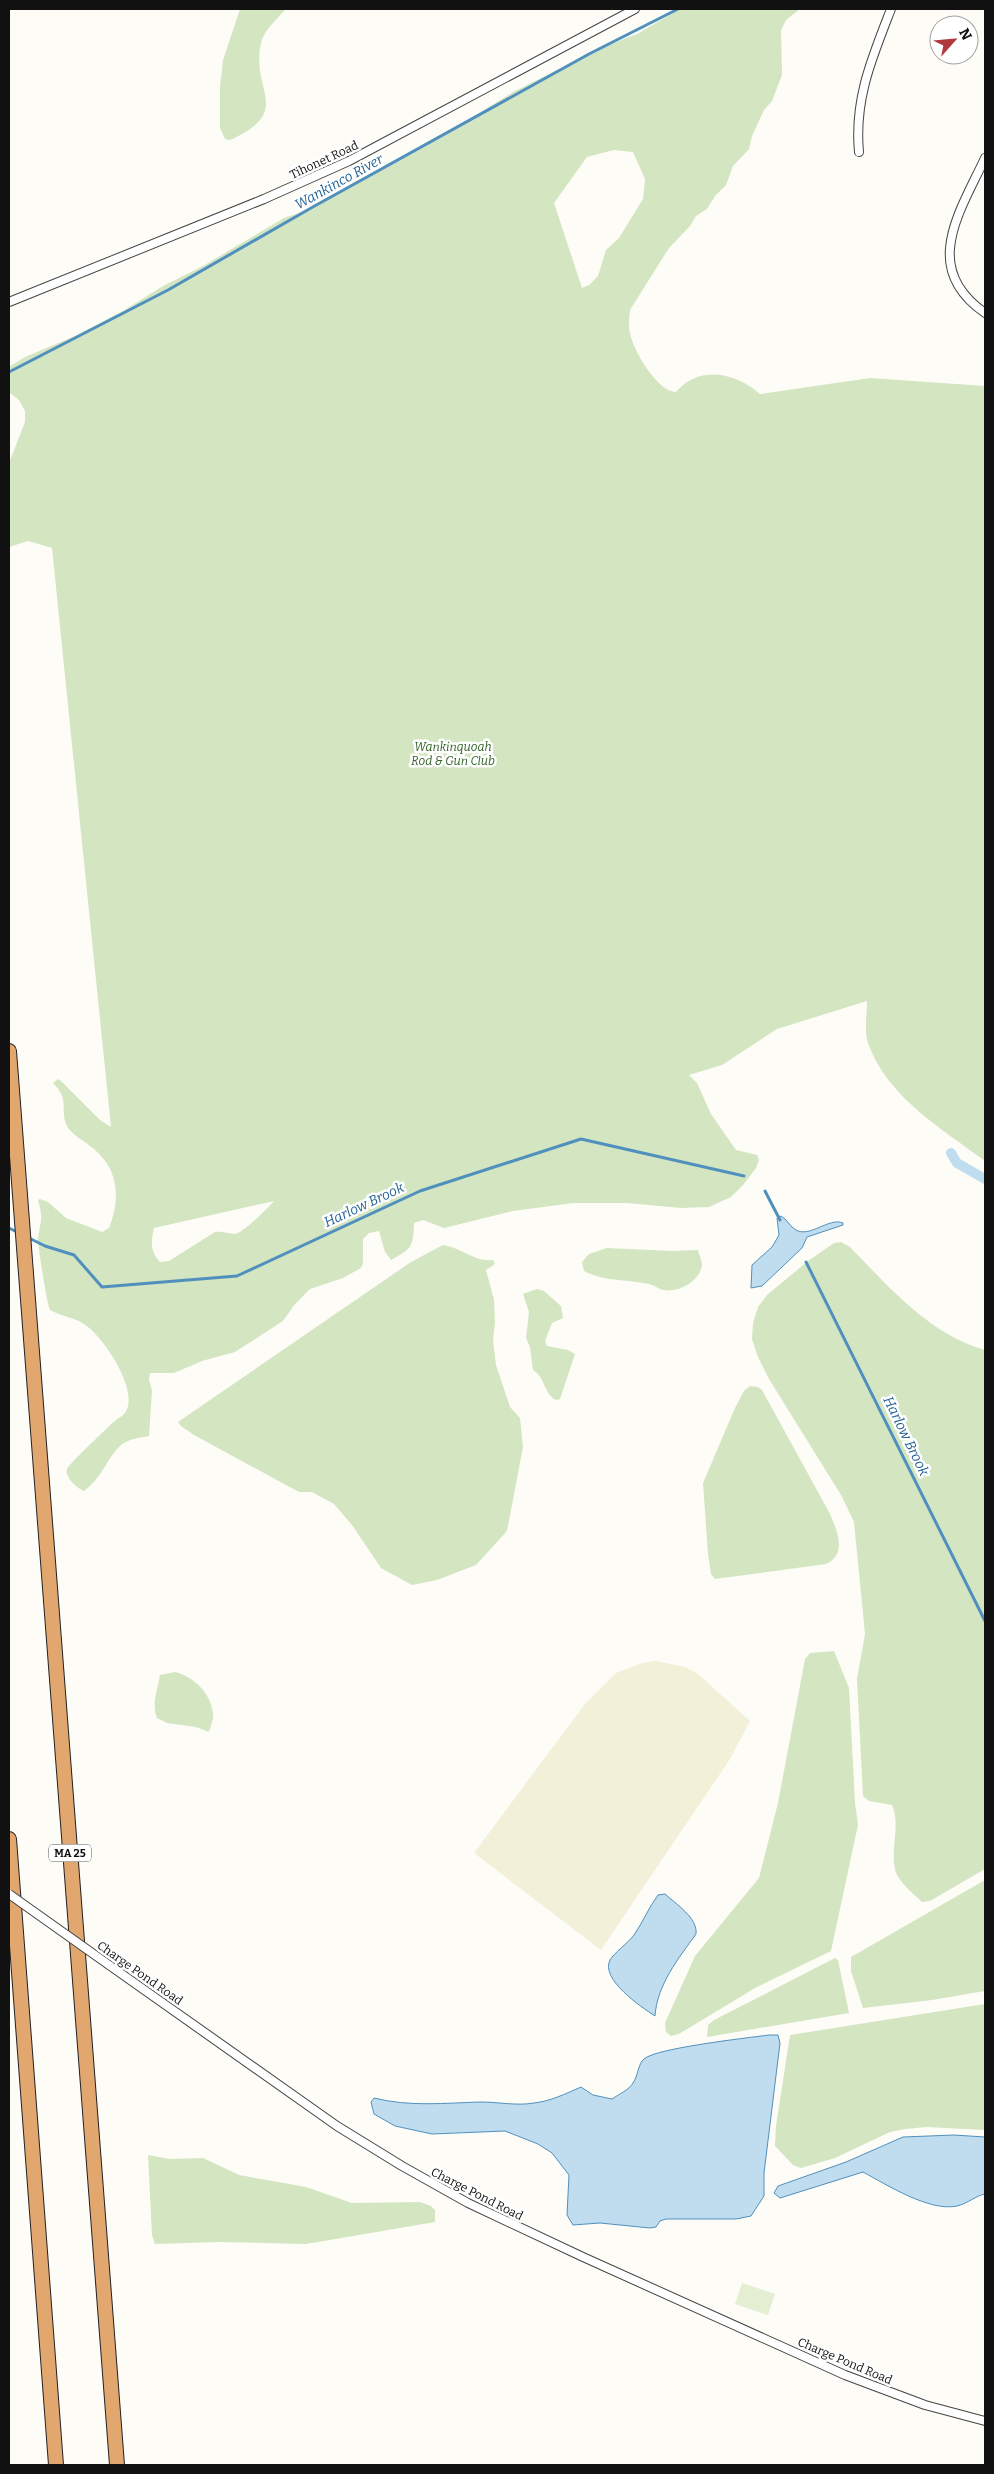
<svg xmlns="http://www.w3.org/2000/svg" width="994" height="2474" font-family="Bitter,serif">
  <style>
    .farmland { fill: #f2f0d8 }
    .green { fill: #d4e5c2; fill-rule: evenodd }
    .pitch { fill: #e4eed3 }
    .water { fill: #c0ddef; stroke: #5090bd }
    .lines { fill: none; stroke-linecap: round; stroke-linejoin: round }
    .stream { stroke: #5090bd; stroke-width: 3 }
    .canal { stroke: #c0ddef; stroke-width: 10 }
    .minor-casing { stroke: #444; stroke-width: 10 }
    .motorway-casing { stroke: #222; stroke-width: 16 }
    .minor { stroke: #fff; stroke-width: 8 }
    .motorway { stroke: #e2a66f; stroke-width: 14 }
    .minor-bridge-casing { stroke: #444; stroke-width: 10; stroke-linecap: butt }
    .minor-bridge { stroke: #fff; stroke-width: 8 }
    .labels { text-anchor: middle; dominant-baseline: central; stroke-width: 5; stroke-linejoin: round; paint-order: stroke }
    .shield { fill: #fff; stroke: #585858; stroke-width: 1 }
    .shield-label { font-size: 11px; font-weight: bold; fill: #111 }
    .street-label { font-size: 12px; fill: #111; stroke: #fff }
    .park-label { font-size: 12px; font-style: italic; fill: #336228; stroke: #fff }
    .water-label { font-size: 14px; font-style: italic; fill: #286494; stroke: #fff }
  </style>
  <rect width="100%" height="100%" fill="#fefcf6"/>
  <!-- farmland -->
  <path class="farmland" d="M656 1661 685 1667 698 1674 750 1721 730 1759 601 1950 474 1853 585 1704 616 1673 642 1663Z"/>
  <!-- green -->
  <path class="green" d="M240 9H286C277 19 264 30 261 43 250 92 295 110 230 140L225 139 220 128V87L223 60Z
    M680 9H800L786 20 781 30 782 75 772 101 764 110 752 136 749 149 733 166 726 185 715 196 707 209 696 216 690 226 669 248 630 310C629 319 628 328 631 337 635 353 658 392 676 392 699 364 737 373 760 394L870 378 985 386V1161C942 1129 887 1097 868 1043 864 1031 867 1014 867 1001L777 1029 722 1065 689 1075 697 1083 711 1114 736 1150 757 1155 759 1160 756 1168 743 1185 731 1197 709 1207 681 1208 627 1203H573L513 1211 444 1228 423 1220 414 1223C413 1248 412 1248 391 1260L385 1252 379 1231 369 1233 363 1239V1263L361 1268 343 1278 310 1289 295 1304 283 1321 249 1343 235 1352 202 1361 174 1373H150L149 1380 152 1390 149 1436C139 1438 126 1439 119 1447 105 1462 103 1476 84 1491 78 1489 64 1477 67 1469 70 1463 108 1427 116 1420 118 1418 123 1416 125 1413 140 1392 105 1340 88 1327 76 1317 62 1317 50 1310 47 1304 38 1247 38 1239 40 1221 44 1220 38 1200L40 1199 48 1202 66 1218 102 1232 109 1228C121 1198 119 1167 90 1146 83 1140 72 1135 67 1126 59 1109 71 1101 53 1083L58 1079 61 1081 100 1120 111 1127 52 548 28 541 9 547V463L25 422V411L19 400 9 392V367L25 357 75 336 123 311 163 286 203 266 284 218 313 208 405 157 417 148 473 117 513 92 599 49 637 34ZM614 150 633 152 645 179 643 199 619 238 606 250 598 276 589 285 582 288 554 203 587 157ZM274 1201C267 1209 243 1233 235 1234 228 1234 223 1231 215 1232L169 1261 160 1262C150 1251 151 1242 154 1228Z
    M841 1242 850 1247C890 1288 929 1334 985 1350V1869L930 1901 922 1902C914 1894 897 1881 895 1869 890 1848 901 1825 892 1805L869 1801 863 1796 857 1679 865 1634 854 1522 841 1495 769 1379 758 1357 752 1339 753 1323 758 1307 767 1295 808 1261 834 1243Z
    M443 1245C462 1248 474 1262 493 1260L495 1264 486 1270 494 1300 495 1322 493 1340 496 1365 510 1407 520 1418 523 1447 507 1531 476 1565 437 1580 412 1585 381 1568 352 1525 334 1504 312 1492H299L194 1435 181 1426 178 1422 411 1262Z
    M607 1248 672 1251 698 1250C699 1255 702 1260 702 1265 700 1281 679 1293 663 1290 658 1289 654 1285 649 1284 627 1279 605 1282 584 1271L582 1262 589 1254Z
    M537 1289 544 1291 561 1306 563 1318 552 1323 545 1341 547 1346 568 1350 575 1354 560 1399 556 1400C544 1394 545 1377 533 1370L530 1347 526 1338 529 1312 523 1294Z
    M750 1386 758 1387 762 1390 829 1512C837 1530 848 1554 826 1564L715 1579 711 1574 708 1554 703 1483 735 1408 744 1391Z
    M834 1651 849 1688 855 1803 858 1825 831 1951 755 1988 679 2034 671 2036 666 2032 665 2023 695 1956 759 1878 778 1803 805 1659 810 1653Z
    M175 1672C194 1677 210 1692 213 1713 214 1719 210 1727 209 1732L196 1727 167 1723 157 1718C151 1704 158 1689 160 1675Z
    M985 1880V1991L932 2000 863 2008 851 1971V1957Z
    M835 1958 838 1960 849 2013 707 2037 708 2025 714 2020Z
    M985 2004V2130L926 2127 905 2129 890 2132 835 2158 801 2168 793 2165 775 2146 776 2126 790 2035Z
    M148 2155 169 2159 203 2158 239 2175 306 2187 352 2203 420 2202 431 2206 435 2210V2222L306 2244 218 2242 155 2244 152 2235Z"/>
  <!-- pitch -->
  <path class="pitch" d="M742 2283 775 2294 768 2315 735 2304Z"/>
  <!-- water -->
  <path class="water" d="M781 1216C787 1219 790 1227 796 1230 810 1238 829 1217 843 1223V1225L807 1237 802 1248 762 1286 751 1288 752 1265 772 1247 779 1235 777 1218Z
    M665 1894C676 1904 698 1918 696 1934 678 1959 657 1985 655 2016 641 2007 600 1979 610 1960 614 1953 628 1943 634 1935 643 1922 649 1907 658 1895Z
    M769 2035H778L780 2043 764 2173V2196L751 2216 736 2219H666L660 2221 656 2227 650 2228 600 2223 573 2225 567 2215 569 2175 552 2153 538 2144 505 2131 432 2134 395 2126 374 2114 371 2102 374 2098C410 2107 444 2103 481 2102 498 2102 517 2106 534 2103 551 2101 565 2094 581 2087L593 2095 612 2099C619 2094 629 2090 633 2083 638 2076 638 2064 644 2059 656 2048 747 2038 769 2035Z
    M954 2135 985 2137V2194C977 2195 967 2204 957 2206 930 2212 887 2185 863 2172L780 2198 774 2193 778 2186 846 2162 903 2137Z"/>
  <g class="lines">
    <!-- stream -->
    <path class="stream" d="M9 372 168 290 311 208 589 54 678 9
      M765 1191 780 1220
      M9 1228 19 1233
      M27 1237 45 1246 74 1255 102 1287 237 1276 420 1191 581 1139 744 1176
      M806 1262 985 1621"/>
    <!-- canal -->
    <path class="canal" d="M951 1153 957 1163 985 1179"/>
    <!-- minor casing -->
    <g class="minor-casing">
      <path id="minor" d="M859 152C854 99 872 58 891 9
        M985 158C960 212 920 268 985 313
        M9 302 264 199 349 161 635 9
        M109 1965 337 2126 402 2166 468 2203 583 2257 845 2375 925 2405 985 2421"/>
    </g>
    <!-- motorway casing -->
    <g class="motorway-casing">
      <path id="motorway" d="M9 1051 117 2465
        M9 1839 56 2465"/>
    </g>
    <!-- minor -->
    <use href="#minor" class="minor"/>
    <!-- motorway -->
    <use href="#motorway" class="motorway"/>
    <!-- minor-bridge casing -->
    <g class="minor-bridge-casing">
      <path id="minor-bridge" d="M9 1894 109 1965"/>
    </g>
    <!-- minor-bridge -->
    <use href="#minor-bridge" class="minor-bridge"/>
  </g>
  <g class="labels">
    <!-- shield labels -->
    <rect class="shield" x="49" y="1844.5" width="42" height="17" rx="4"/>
    <g class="shield-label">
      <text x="70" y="1853">MA 25</text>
    </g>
    <!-- street labels -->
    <g class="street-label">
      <text transform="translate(324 160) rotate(-25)">Tihonet Road</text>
      <text transform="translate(140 1973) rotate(35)">Charge Pond Road</text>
      <text transform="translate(477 2194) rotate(27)">Charge Pond Road</text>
      <text transform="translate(845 2361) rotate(23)">Charge Pond Road</text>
    </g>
    <!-- park labels -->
    <g class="park-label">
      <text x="453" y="747">Wankinquoah<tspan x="453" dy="14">Rod &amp; Gun Club</tspan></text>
    </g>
    <!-- water labels -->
    <g class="water-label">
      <text transform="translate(339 182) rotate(-29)">Wankinco River</text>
      <text transform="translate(364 1205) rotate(-25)">Harlow Brook</text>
      <text transform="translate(906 1436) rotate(64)">Harlow Brook</text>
    </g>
  </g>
  <!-- border -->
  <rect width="994" height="2474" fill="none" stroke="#111111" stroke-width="20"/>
  <!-- north arrow -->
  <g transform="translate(954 40) rotate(63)"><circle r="24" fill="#ffffff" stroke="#a0a0a0"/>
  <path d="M0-4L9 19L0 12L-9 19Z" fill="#b1393d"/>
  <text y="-8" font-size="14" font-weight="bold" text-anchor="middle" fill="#111111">N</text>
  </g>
</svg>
